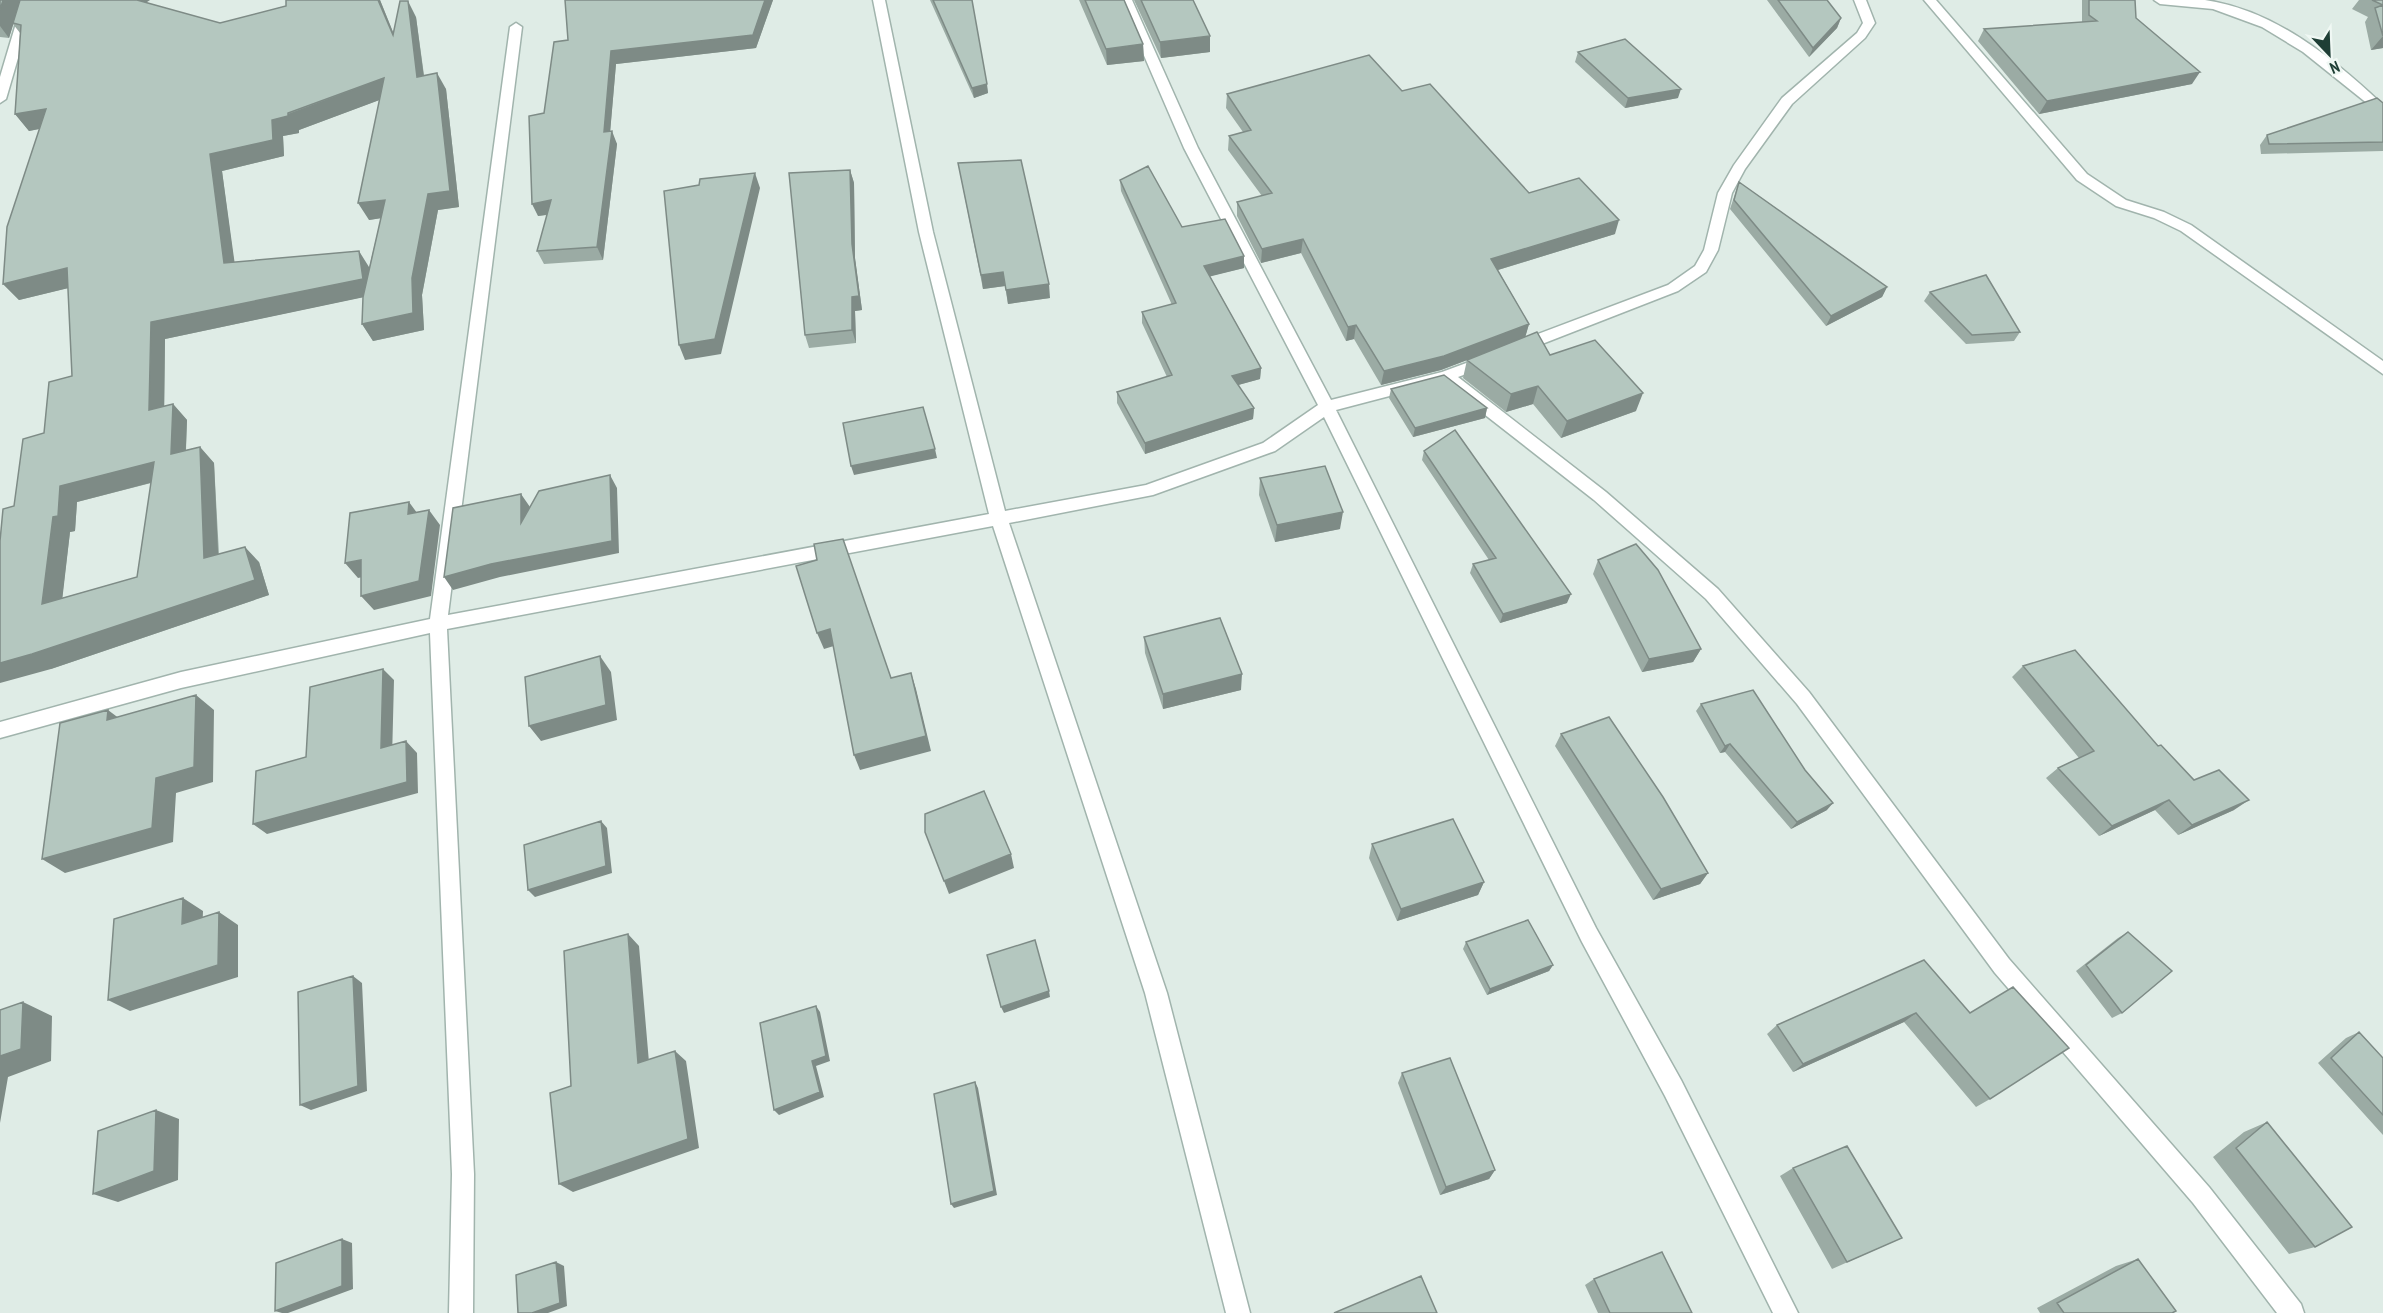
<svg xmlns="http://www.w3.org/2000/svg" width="2383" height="1313" font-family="'PT Sans Narrow',sans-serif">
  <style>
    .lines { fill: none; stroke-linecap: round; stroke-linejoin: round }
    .street-casing { stroke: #a1b4ad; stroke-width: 3 }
    .street { fill: #fff; fill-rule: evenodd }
    .wall { fill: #9baba4; fill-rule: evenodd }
    .shaded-wall { fill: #7e8b86 }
    .building { fill: #b4c7bf; stroke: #7e8b86; stroke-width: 1.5; fill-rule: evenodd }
  </style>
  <rect width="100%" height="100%" fill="#dfece6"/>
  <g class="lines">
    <!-- street casing -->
    <g class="street-casing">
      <path id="street" d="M23 0H35L6 99 0 103V77Z
        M873 0H885L933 232 1005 511 1146 485 1263 443 1318 405 1184 148 1120 0H1132L1198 148 1331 400 1442 372 1488 355 1493 356 1496 360 1493 364 1458 377 1606 492 1718 589 1809 692 2009 959 2209 1187 2301 1304 2304 1313H2277L2193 1203 1995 973 1797 704 1706 599 1594 500 1443 382 1336 410 1596 928 1681 1080 1798 1313H1773L1665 1096 1582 942 1324 417 1275 451 1153 495 1009 523 1167 993 1250 1313H1226L1145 993 993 526 447 629 474 1174 473 1313H449L452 1174 430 633 181 688 0 738V722L181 672 430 619 510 27 516 23 522 27 448 615 989 514 919 232Z
        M1854 0H1866L1875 23 1865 38 1792 104 1745 169 1732 193 1718 250 1706 272 1678 291 1524 351H1514L1511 347 1514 343 1668 285 1695 266 1704 250 1718 193 1734 165 1782 98 1857 33 1863 23Z
        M1924 0H1936L2087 174 2126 200 2164 212 2191 225 2383 361V374L2181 231 2154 218 2116 206 2077 180Z
        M2154 0C2171 0 2189 0 2205 0 2275 10 2334 59 2383 105V116L2303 52 2262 27 2213 9 2160 4Z"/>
    </g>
    <!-- street -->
    <use href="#street" class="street"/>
  </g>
  <!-- wall -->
  <path class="wall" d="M0 0 146 3 220 23 286 6V0H380L393 32 416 17 424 75 446 89 459 207 438 210 422 295 424 330 373 341 362 324 363 297 165 339 164 406 173 404 187 420 186 450 200 447 214 463 219 554 259 562 269 595 51 669 14 506 44 433 72 376 68 288 19 300 3 284 39 129 29 131 15 114 20 33 13 24 9 38 0 37ZM379 100 369 220 381 218 369 268 234 263 222 171 284 156 283 136 299 133V130ZM151 483 137 577 62 598 70 532 75 531 77 502Z
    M565 0H773L756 48 616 64 610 132 617 144 603 260 544 264 537 251 547 215 538 216 544 113 568 40Z
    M930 0H972L988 93 974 98Z
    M1079 0H1124L1143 44 1144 61 1107 65Z
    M1134 0H1193L1210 52 1161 58Z
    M1767 0H1827L1841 18 1837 28 1809 57Z
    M2082 0H2135L2136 18 2192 84 2039 114 1978 41 1984 29 2082 22Z
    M2359 0H2383V48L2371 50 2365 22 2368 17 2352 9Z
    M1578 52 1678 98 1625 108 1575 62Z
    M1402 91 1529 193 1615 234 1498 270 1529 324 1525 337 1550 355 1636 411 1561 438 1533 404 1506 412 1463 378 1467 360 1441 370 1381 385 1354 339 1346 341 1301 253 1261 263 1237 216V202L1262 196 1228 150 1229 136 1243 132 1226 108 1227 94Z
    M2383 103V151L2261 154 2260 145 2267 135Z
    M958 163 1050 298 1008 304 1005 286 983 289Z
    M850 170 854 183 855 258 862 310 855 311 856 343 809 348 805 335Z
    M1120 180 1182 227 1244 268 1210 276 1261 368 1260 379 1238 385 1254 408 1253 419 1145 454 1117 403V392L1167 377 1142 323V312L1172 305 1121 191Z
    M1739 182 1887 287 1882 297 1826 326 1730 209Z
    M1930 292 2020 332 2014 341 1966 344 1924 301Z
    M1391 389 1487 408 1485 418 1413 437 1389 398Z
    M1424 451 1567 603 1500 623 1470 573 1473 564 1489 560 1422 460Z
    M1260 478 1340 529 1275 542 1259 495Z
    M1598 560 1701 649 1693 662 1642 672 1593 574Z
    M1144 637 1241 690 1163 709 1145 653Z
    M2023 666 2158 746 2194 780 2234 810 2178 835 2155 810 2099 836 2046 778 2058 768 2079 758 2012 677Z
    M1701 704 1827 810 1791 829 1725 752 1720 753 1696 711Z
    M1561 734 1708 873 1700 884 1653 900 1555 746Z
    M1372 844 1484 882 1478 895 1397 921 1369 858Z
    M2128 932 2122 1013 2112 1018 2076 971 2118 938Z
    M1466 942 1553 965 1549 971 1487 995 1463 949Z
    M1924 960 1990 1099 1976 1107 1904 1022 1793 1072 1767 1034 1777 1025Z
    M2359 1032 2383 1058V1135L2318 1063 2346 1038Z
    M1402 1073 1495 1170 1489 1179 1440 1195 1398 1083Z
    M2267 1122 2315 1247 2289 1254 2213 1157 2244 1132Z
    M1793 1168 1902 1238 1832 1269 1780 1176Z
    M2138 1259 2172 1313H2040L2037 1308 2116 1266Z
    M1594 1279 1692 1313H1598L1585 1285Z"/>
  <!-- shaded-wall -->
  <path class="shaded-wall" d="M3 0H21L9 38 0 26V10Z
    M124 0H150L132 12Z
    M378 0H380L401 52 393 35Z
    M765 0H773L756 48 616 64 609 145 604 132 611 51Z
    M408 1 416 17 426 93 417 77Z
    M1841 18 1837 28 1809 57 1813 48Z
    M1210 36V52L1161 58 1160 42Z
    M2383 36V48L2371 50Z
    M1143 44 1144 61 1107 65 1106 49Z
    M2200 72 2192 84 2039 114 2047 101Z
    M437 73 446 89 459 207 438 210 422 295 424 330 373 341 362 324 412 278Z
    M384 78 393 95 299 130V133L283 136 284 156 222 171 237 280 224 263 210 154 272 120Z
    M987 84 988 93 974 98 972 88Z
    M1681 89 1678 98 1625 108 1628 98Z
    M46 109 59 125 29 131 15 114Z
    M612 131 617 144 603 260 597 247Z
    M850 170 854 183 855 258 862 310 855 311 856 343 852 330Z
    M755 173 760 188 721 354 685 360 679 345Z
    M385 200 395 216 369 220 358 203Z
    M551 200 558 213 538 216 532 204Z
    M1619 220 1615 234 1488 273 1491 259Z
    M1303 239 1301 253 1261 263 1262 249Z
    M359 251 369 267 374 295 165 339 164 426 149 410 151 322Z
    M1244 256V268L1204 278V266Z
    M67 268 81 285 19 300 3 284Z
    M1003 272 1005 286 983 289 981 275Z
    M1049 284 1050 298 1008 304 1006 290Z
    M1887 287 1882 297 1826 326 1831 316Z
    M1529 324 1525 338 1441 370 1381 385 1384 371Z
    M1356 325 1354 339 1346 341 1348 327Z
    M1261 368 1260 379 1231 387 1232 376Z
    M1538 386 1533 404 1506 412 1511 394Z
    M1643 393 1636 411 1561 438 1567 421Z
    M173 404 187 420 185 469 171 454Z
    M1254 408 1253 419 1145 454V443Z
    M1487 408 1485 418 1413 437 1415 428Z
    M200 447 214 463 219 573 204 558Z
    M935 449 937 458 854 475 851 466Z
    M154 462 169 478 77 502 75 531 70 532 60 619 42 604 53 517 60 486Z
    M610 475 617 488 619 553 500 577 453 590 444 577Z
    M521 494 530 507 521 523Z
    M409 502 420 517 408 514Z
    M429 510 440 525 431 596 374 610 361 596Z
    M1343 512 1340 529 1275 542 1277 525Z
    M245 547 259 562 269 595 51 669 0 683V663Z
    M361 560 373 575 358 578 345 563Z
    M1571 594 1567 603 1500 623 1503 614Z
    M830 629 837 645 824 649 817 633Z
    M1701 649 1693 662 1642 672 1649 659Z
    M600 656 611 672 617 720 541 741 529 726Z
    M383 669 394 680 392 759 381 748Z
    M911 673 916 689 931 751 860 770 854 755Z
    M1242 674 1241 690 1163 709V694Z
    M196 695 214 710 213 782 176 793 173 842 65 873 42 859 156 778Z
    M108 710 128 725 107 720Z
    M406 741 417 753 418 793 267 834 253 824Z
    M1730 744 1725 752 1720 753 1725 746Z
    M2169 800 2155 810 2099 836 2112 826Z
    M2249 800 2234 810 2178 835 2192 825Z
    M1833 803 1827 810 1791 829 1797 822Z
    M601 821 607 828 612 873 535 897 528 890Z
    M1011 854 1014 868 949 894 944 881Z
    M1708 873 1700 884 1653 900 1661 889Z
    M1484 882 1478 895 1397 921 1401 909Z
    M183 898 203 911 202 937 182 924Z
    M219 912 238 925V977L130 1011 108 1000Z
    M628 934 639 946 650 1074 638 1063Z
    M1553 965 1549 971 1487 995 1490 989Z
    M353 976 362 983 367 1091 311 1110 300 1105Z
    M1049 991 1050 997 1004 1013 1001 1007Z
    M23 1002 52 1016 51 1061 8 1077 0 1123V1056Z
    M816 1006 820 1012 830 1061 816 1066 824 1097 779 1115 774 1110 812 1061Z
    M1916 1013 1904 1022 1793 1072 1803 1064Z
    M675 1051 686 1061 699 1148 573 1192 559 1184Z
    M975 1082 978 1088 997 1195 954 1208 951 1204Z
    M156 1110 179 1119 178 1180 118 1202 93 1194Z
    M1495 1170 1489 1179 1440 1195 1446 1187Z
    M342 1239 352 1243 353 1289 288 1313H282L275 1311Z
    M556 1262 564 1266 567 1306 548 1313H532Z"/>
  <!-- building -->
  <path class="building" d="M0 0H3L0 10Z
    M20 0H137L220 23 286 6V0H378L393 35 400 1H408L417 77 437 73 450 191 428 194 412 278 413 313 362 324 363 297 385 200 358 203 384 78 288 113V116L272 120 273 140 210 154 224 263 359 251 363 279 151 322 149 410 173 404 171 454 200 447 204 558 245 547 255 580 32 654 0 663V541L3 509 14 506 23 439 44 433 49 382 72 376 67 268 3 284 7 227 46 109 15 114 21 25 13 23ZM154 462 137 577 42 604 53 517 58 516 60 486Z
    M565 0H765L753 35 611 51 604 132 612 131 597 247 537 251 551 200 532 204 529 116 544 113 554 42 568 40Z
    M933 0H972L987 84 972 88Z
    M1085 0H1124L1143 44 1106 49Z
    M1141 0H1193L1210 36 1160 42Z
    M1778 0H1827L1841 18 1813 48Z
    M2089 0H2135L2136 18 2200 72 2047 101 1984 29 2097 21 2089 15Z
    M2372 0H2383V36L2375 8 2383 5Z
    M1625 39 1681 89 1628 98 1578 52Z
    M1369 55 1402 91 1430 84 1529 193 1579 178 1619 220 1491 259 1529 324 1444 356 1384 371 1356 325 1348 327 1303 239 1262 249 1237 202 1272 193 1229 136 1251 130 1227 94Z
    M2377 98 2383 103V142L2269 144 2267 135Z
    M1021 160 1049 284 1006 290 1003 272 981 275 958 163Z
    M1148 166 1182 227 1225 219 1244 256 1204 266 1261 368 1232 376 1254 408 1145 443 1117 392 1172 375 1142 312 1176 303 1120 180Z
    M850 170 852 244 859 296 852 297V330L805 335 789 173Z
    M755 173 715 339 679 345 664 191 699 185 700 179Z
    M1739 182 1887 287 1831 316 1734 200Z
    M1986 275 2020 332 1972 335 1930 292Z
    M1537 332 1550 355 1595 340 1643 393 1567 421 1538 386 1511 394 1467 360Z
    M1444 375 1487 408 1415 428 1391 389Z
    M923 407 935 449 851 466 843 423Z
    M1455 430 1571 594 1503 614 1473 564 1496 558 1424 451Z
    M1325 466 1343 512 1277 525 1260 478Z
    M610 475 612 541 491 564 444 577 453 508 521 494V523L539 491Z
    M409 502 408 514 429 510 419 581 361 596V560L345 563 350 513Z
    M843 539 891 678 911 673 926 736 854 755 830 629 817 633 796 566 817 560 814 544Z
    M1636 544 1658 570 1701 649 1649 659 1598 560Z
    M1220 618 1242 674 1163 694 1144 637Z
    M2075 650 2158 746 2161 745 2194 780 2219 770 2249 800 2192 825 2169 800 2112 826 2058 768 2094 751 2023 666Z
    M600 656 606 705 529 726 525 677Z
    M383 669 381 748 406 741 407 782 253 824 256 771 306 757 310 687Z
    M1753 690 1805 770 1833 803 1797 822 1730 744 1725 746 1701 704Z
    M196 695 194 767 156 778 152 828 42 859 60 723 108 710 107 720Z
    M1609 717 1663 797 1708 873 1661 889 1561 734Z
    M984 791 1011 854 944 881 925 832V814Z
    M1453 819 1484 882 1401 909 1372 844Z
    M601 821 606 866 528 890 524 845Z
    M183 898 182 924 219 912 218 965 108 1000 114 919Z
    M1528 920 1553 965 1490 989 1466 942Z
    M2128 932 2172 971 2122 1013 2086 965Z
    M628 934 638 1063 675 1051 688 1139 559 1184 550 1093 571 1086 564 951Z
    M1035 940 1049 991 1001 1007 987 955Z
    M1924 960 1970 1013 2013 987 2069 1048 1990 1099 1916 1013 1803 1064 1777 1025Z
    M353 976 358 1086 300 1105 298 992Z
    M23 1002 21 1049 0 1056V1010Z
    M816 1006 826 1056 812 1061 820 1092 774 1110 760 1023Z
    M2359 1032 2383 1058V1115L2331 1058Z
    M1450 1058 1495 1170 1446 1187 1402 1073Z
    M975 1082 994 1191 951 1204 934 1094Z
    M156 1110 154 1171 93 1194 98 1131Z
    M2267 1122 2352 1227 2315 1247 2236 1148Z
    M1847 1146 1902 1238 1847 1262 1793 1168Z
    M342 1239V1286L275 1311 276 1263Z
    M1662 1252 1692 1313H1610L1594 1279Z
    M2138 1259 2176 1311 2172 1313H2064L2057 1303Z
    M556 1262 560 1303 532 1313H518L516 1275Z
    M1421 1276 1437 1313H1334Z"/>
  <!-- north arrow -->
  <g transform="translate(2329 54) rotate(157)" stroke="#f0f8f4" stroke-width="4.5" paint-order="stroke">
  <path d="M0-4.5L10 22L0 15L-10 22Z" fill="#1e3e35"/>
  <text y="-9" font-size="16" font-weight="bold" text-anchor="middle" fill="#1e3e35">N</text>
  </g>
</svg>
